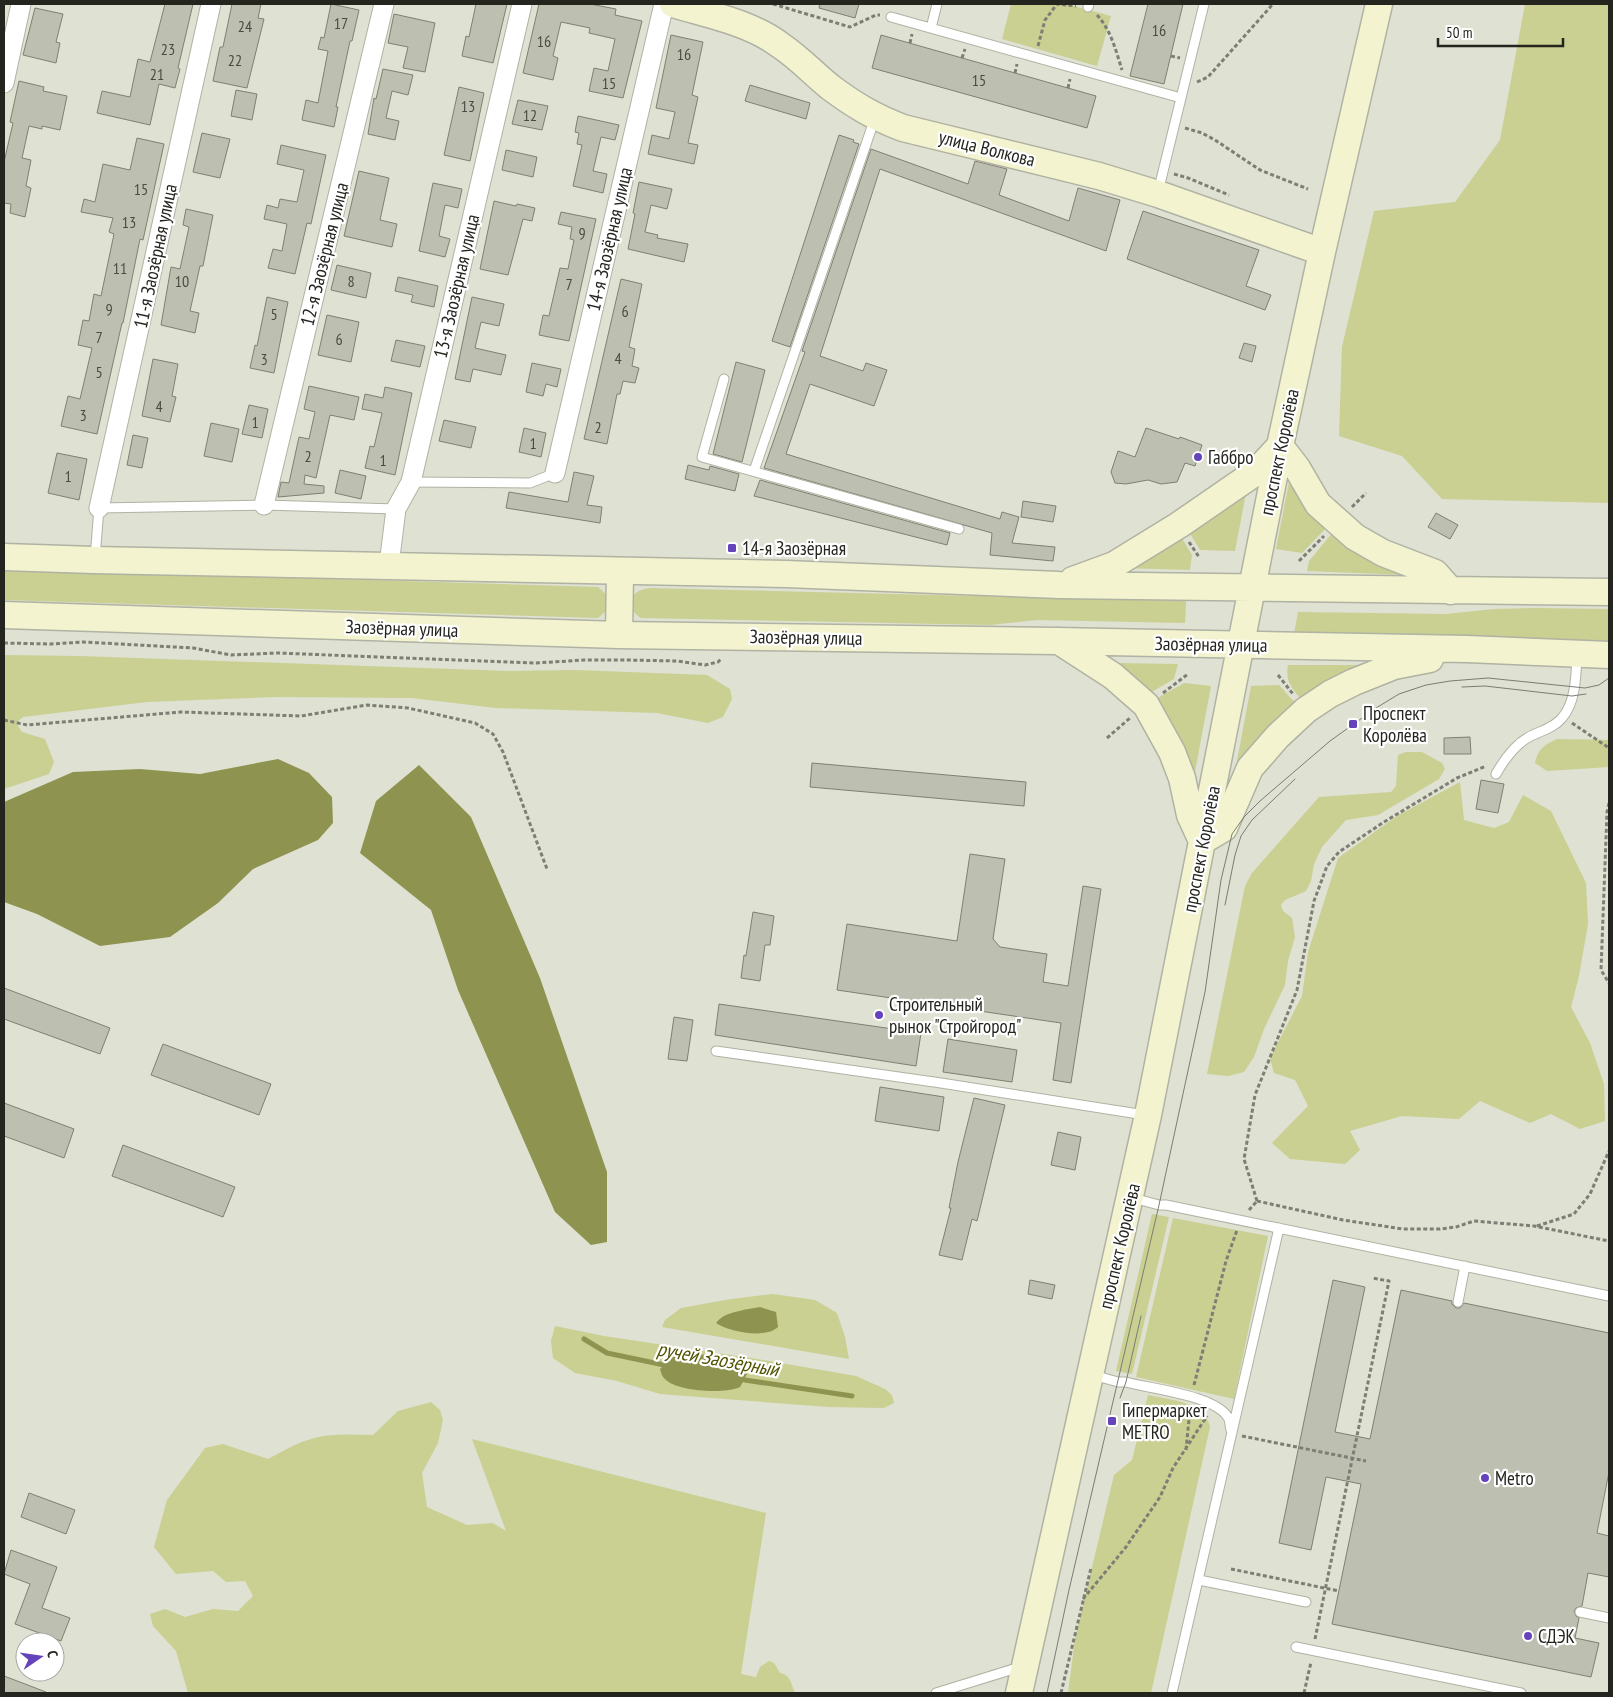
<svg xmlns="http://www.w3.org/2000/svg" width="1613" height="1697" font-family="'PT Sans Narrow',sans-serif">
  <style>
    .green { fill: #cacf92 }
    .water { fill: #8f9350 }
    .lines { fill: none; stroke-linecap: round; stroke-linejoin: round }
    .stream { stroke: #8f9350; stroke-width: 5 }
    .building { fill: #bdbfb0; stroke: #7f8072 }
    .lane-casing { stroke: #b0b2a3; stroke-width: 11 }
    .street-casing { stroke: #b0b2a3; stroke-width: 21 }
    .secondary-casing { stroke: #b0b2a3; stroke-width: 29 }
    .path { stroke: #7d7f75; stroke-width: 3; stroke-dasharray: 4 2.5; stroke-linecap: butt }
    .lane { stroke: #fff; stroke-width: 9 }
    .street { stroke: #fff; stroke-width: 19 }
    .secondary { stroke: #f3f4cf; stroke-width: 26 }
    .tram { stroke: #7c7d73; stroke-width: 1 }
    .poi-dot { fill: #6543bb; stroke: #fff; stroke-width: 2 }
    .labels { text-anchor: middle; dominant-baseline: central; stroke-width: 4.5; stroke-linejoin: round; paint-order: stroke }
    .number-label { font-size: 16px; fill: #4a4c43 }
    .street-label { font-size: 19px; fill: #24251f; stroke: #fff }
    .poi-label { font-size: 19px; fill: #24251f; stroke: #fff; text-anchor: start }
    .water-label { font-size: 20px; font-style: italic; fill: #515300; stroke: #fff }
  </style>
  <rect width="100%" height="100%" fill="#dfe1d2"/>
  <!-- green -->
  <path class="green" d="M1011 4H1066L1111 16 1097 66 1002 39Z
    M1525 4H1609V503L1442 499 1402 456 1339 436 1342 347 1374 211 1455 202 1500 140Z
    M1290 477 1328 526 1302 553 1276 549Z
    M1246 493 1235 551 1200 550 1188 530Z
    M1334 531 1407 575 1307 571 1309 561Z
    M1180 535 1192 555 1190 570 1123 568Z
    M4 569 598 587 608 596 606 611 598 618 4 600Z
    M650 588 1186 601 1185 623 1037 620 990 625 641 618C623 606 630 590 650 588Z
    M1534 608 1609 609V641L1294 634 1298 612 1446 614 1494 609Z
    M4 655 80 656 509 671 575 670 707 675 730 689 732 699 723 717 708 723 657 713 496 708 412 698 276 697 147 702 23 717 16 723 22 732 45 739 54 762 49 774 4 789Z
    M1113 663 1178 664 1174 679 1148 694Z
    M1288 665H1366L1301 700C1292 687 1285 682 1288 665Z
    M1184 683 1211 686 1191 793 1154 700Z
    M1279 685 1296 704 1235 772 1251 686Z
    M1557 739 1609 740V767L1547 771 1535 763C1538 749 1544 745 1557 739Z
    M1406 752H1422L1442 763 1445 769 1439 779 1378 815 1346 820 1322 847 1314 864 1311 881 1306 891 1285 900 1281 905 1283 911 1292 918 1295 937 1288 961 1285 985 1264 1029 1254 1057 1244 1072 1228 1076 1207 1074 1245 886 1252 873 1319 797 1391 792 1396 786 1398 755Z
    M1460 782 1464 820 1494 828 1509 822 1523 795 1551 811 1586 883 1588 924 1579 976 1571 1007 1590 1043 1604 1084 1605 1121 1580 1129 1551 1114 1530 1123 1480 1101 1459 1119 1402 1116 1350 1131 1360 1150 1345 1164 1290 1159 1272 1143 1308 1106 1295 1080 1274 1073 1270 1058 1302 996 1308 952 1338 858 1397 816Z
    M1152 1214 1169 1217 1132 1374 1116 1371Z
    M1173 1218 1268 1236 1234 1399 1136 1377Z
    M773 1294 815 1300 837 1313 845 1337 849 1359 662 1327 665 1320 681 1308 731 1299Z
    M555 1326 604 1336 757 1359 856 1376 885 1389 892 1395 894 1403 884 1408 828 1407 660 1394 617 1381 575 1373 553 1358 551 1341Z
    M1148 1395C1170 1400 1205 1401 1210 1427L1151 1693H1068L1075 1639 1114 1475 1132 1460Z
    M431 1402 440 1410 443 1420 438 1443 422 1473 427 1507 467 1525 493 1523 506 1531 472 1439 766 1513 741 1674 756 1677 760 1667 769 1661 774 1663 780 1673C791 1675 791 1684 795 1693H188L176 1651 153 1626 150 1614 165 1609 185 1617 213 1609 238 1611 253 1596 245 1581 226 1582 213 1571 176 1574 154 1547 167 1500 205 1448 223 1444 268 1459C283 1451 298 1442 315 1438 333 1433 354 1435 373 1435L398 1411Z"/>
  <!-- water -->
  <path class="water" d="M278 759 309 773 332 797 333 823 318 840 253 869 218 903 170 937 100 946 37 914 4 902V802L73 772 140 769 200 774Z
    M419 765 471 817 540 978 607 1172V1242L591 1245 555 1212 458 990 431 910 360 853 376 801Z
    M760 1307 776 1312 778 1327C766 1339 729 1332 716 1323 725 1311 746 1310 760 1307Z
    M690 1355C714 1355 733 1350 748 1372L740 1387C725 1394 677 1392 665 1379 662 1377 661 1372 660 1369L672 1357Z"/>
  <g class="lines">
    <!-- stream -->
    <path class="stream" d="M584 1339 607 1353 669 1366
      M738 1379 852 1396"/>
  </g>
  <!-- building -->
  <path class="building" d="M165 4H193L178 68 180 69 175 88 159 84 150 125 97 113 102 91 130 97 138 59 150 62Z
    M232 4H261L258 18 264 19 247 88 213 81 220 47H223Z
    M331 4 359 10 352 41H350L336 107H338L334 127 302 120 306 100 318 103 328 51 318 49 321 37 324 38Z
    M476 4H507L493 63 462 56 466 36 469 37Z
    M539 4H590L616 9 615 15 642 21 623 98 589 91 594 68 608 71 615 39 589 33 590 28 561 22 553 56 558 58 553 80 523 73Z
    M820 4H859L855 18 819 8Z
    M1148 4H1183L1164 84 1130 76Z
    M35 8 63 14 56 42 60 43 56 63 23 55Z
    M394 14 435 23 425 72 403 68 408 47 388 43Z
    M671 35 703 42 692 95 698 97 688 143 698 145 694 164 648 154 652 135 669 139 675 112 656 108Z
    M881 35 1096 96 1087 128 872 68Z
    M383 69 413 75 408 95 392 91 386 118 399 121 395 140 368 134 374 98 376 99Z
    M19 81 44 87 43 91 67 96 60 130 42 126V129L29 126 22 158 31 160 26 186 31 188 25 217 10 213 11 204 4 203V162L13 123 10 122Z
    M750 85 810 103 806 119 745 101Z
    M459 87 484 93 470 161 444 155Z
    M236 90 257 94 252 120 231 116Z
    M518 100 548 106 542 130 512 124Z
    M578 116 619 125 615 140 601 137 593 171 607 174 603 193 573 186 582 145 577 144 579 133 575 132Z
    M202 133 230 139 220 178 193 172Z
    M839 135 854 140 853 142 859 144 790 347 772 341Z
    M137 138 164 144 143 240 140 239 123 323H122L97 434 61 426 68 396 80 399 92 348 78 345 83 320 89 321 94 294 101 296 114 234 109 232 113 218 81 212 84 199 95 202 103 164 130 170Z
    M281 145 326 155 311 224 307 223 295 274 268 268 273 249 282 251 287 224 264 219 267 205 278 208 280 199 297 202 304 170 277 164Z
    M871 149 968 184 975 161 1007 169 999 195 1069 221 1078 188 1120 200 1106 251 880 169 820 356 863 371 866 363 887 370 874 406 810 384 786 454 1000 519 1002 512 1019 517 1012 543 1055 547 1053 561 990 555 992 533 764 468 805 352 802 351Z
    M506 150 537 157 533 177 502 170Z
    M359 171 389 178 380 220 397 224 392 247 344 236Z
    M639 182 672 189 667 209 651 205 645 232 658 235 657 238 688 244 684 262 628 249 635 214 633 213Z
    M433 183 462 189 458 208 445 205 439 236 450 239 445 257 419 251Z
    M494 201 516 206 517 204 535 208 532 221 523 219 508 275 480 269Z
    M186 209 213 215 203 266H200L190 311 199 313 195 333 161 325 171 267 180 269 189 227 183 225Z
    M1143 211 1259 250 1246 286 1271 295 1265 310 1127 259Z
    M561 212 596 219 569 341 539 335 543 315 549 316 560 268 568 269 574 240 570 239 572 227 558 224Z
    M337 265 371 273 366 298 331 290Z
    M398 277 438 286 434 307 411 302 413 295 395 291Z
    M621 279 642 284 629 347 635 349 632 366 639 368 635 383 623 381 620 394H617L607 444 584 439Z
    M267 297 288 302 274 373 250 368 255 345 257 346Z
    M472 297 504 304 499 326 481 322 475 348 506 355 501 375 473 369 470 382 455 379Z
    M327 315 359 322 351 362 318 355Z
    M396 340 425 346 420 367 391 361Z
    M1244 343 1256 346 1252 362 1239 358Z
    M153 359 178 364 172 396 176 397 170 422 142 416Z
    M736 362 765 370 742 462 713 454Z
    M532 363 561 369 557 387 546 384 543 396 526 392Z
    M309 386 359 397 354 420 330 415 316 478 305 475 304 484 324 486V493L278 497 281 482 289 483 299 437 309 439 315 412 304 409Z
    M385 387 412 393 395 475 365 468 370 446 374 447 382 413 362 409 365 394 383 398Z
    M249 405 268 409 262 438 242 434Z
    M444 420 476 427 471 448 439 441Z
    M211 423 239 429 232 462 204 456Z
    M524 428 546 433 541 457 519 452Z
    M1146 428 1179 439 1180 437 1202 445 1195 466 1185 463 1177 482 1161 484 1148 480 1126 484 1115 483 1111 472 1118 451 1135 457Z
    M133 435 148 438 142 468 127 465Z
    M57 453 87 459 79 500 48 493Z
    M688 465 709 470 710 466 739 474 735 491 685 479Z
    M340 470 366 476 361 499 335 493Z
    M574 472 594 476 587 505 602 507 600 523 506 508 509 492 568 502Z
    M760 480 950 533 947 545 754 496Z
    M1023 501 1056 506 1053 522 1021 517Z
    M1436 513 1458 525 1450 539 1428 527Z
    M1470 737 1471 754H1444V738Z
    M812 763 1026 782 1024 806 810 787Z
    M1481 780 1504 784 1498 813 1476 809Z
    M970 854 1005 859 993 939 1000 947 1047 954 1043 982 1068 986 1083 886 1101 889 1071 1083 1053 1080 1061 1023 837 990 847 924 957 941Z
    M753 912 774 916 770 945H765L760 981 741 978 744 955 746 956Z
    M4 988 110 1028 100 1054 4 1019Z
    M719 1004 921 1033 916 1066 715 1035Z
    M674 1017 693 1020 687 1061 668 1059Z
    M948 1039 1017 1050 1012 1082 943 1072Z
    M163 1044 271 1084 259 1115 151 1075Z
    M880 1087 944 1097 939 1131 875 1121Z
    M974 1098 1005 1105 977 1221 972 1219 962 1260 939 1255 951 1208H949L958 1162Z
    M4 1103 74 1129 64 1158 4 1136Z
    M1058 1132 1081 1137 1075 1170 1051 1165Z
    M123 1145 235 1187 223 1217 112 1176Z
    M1030 1280 1055 1285 1052 1299 1028 1294Z
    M1333 1280 1365 1287 1335 1432 1370 1439 1401 1290 1452 1301V1304L1456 1308H1460L1464 1303 1609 1333V1472L1597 1533 1609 1536V1577L1588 1573 1582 1606 1576 1608 1574 1611 1576 1616 1579 1618 1575 1638 1599 1643 1591 1677 1332 1624 1361 1484 1326 1477 1311 1550 1279 1543Z
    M29 1493 75 1510 66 1534 21 1517Z
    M11 1550 57 1567 42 1608 70 1618 61 1641 15 1624 30 1584 4 1574Z
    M4 1676 46 1692 45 1693H4Z"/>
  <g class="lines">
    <!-- lane casing -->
    <g class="lane-casing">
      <path id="lane" d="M1088 7 1089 4
        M891 17 1181 98
        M931 28 937 4
        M1158 192 1204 4
        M724 379 702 457 959 529
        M754 471 875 118
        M411 482 530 483 555 473
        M95 558 99 508 264 505 396 509
        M1496 774C1504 760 1514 745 1529 737 1540 731 1554 728 1562 718 1576 702 1576 675 1577 655
        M716 1051 941 1083 1145 1115
        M1133 1198 1159 1205H1166L1609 1296
        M1458 1302 1465 1266
        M1093 1375 1118 1382H1126C1150 1389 1217 1395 1229 1419 1230 1422 1230 1427 1231 1430
        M1199 1580 1306 1602
        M1580 1612 1609 1618
        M1296 1647 1521 1693
        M936 1693 1020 1667
        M1172 1693 1279 1228"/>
    </g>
    <!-- street casing -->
    <g class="street-casing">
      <path id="street" d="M4 83 21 4
        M555 473 664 4
        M264 505 384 4
        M99 508 211 4
        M389 565 396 509 411 482 522 4"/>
    </g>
    <!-- secondary casing -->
    <g class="secondary-casing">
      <path id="secondary" d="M673 4C709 15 749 22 780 45 798 57 813 73 830 87 854 105 874 117 903 128L1099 176 1158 194 1322 252
        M1280 446 1297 468 1318 504 1355 537 1383 553 1435 573 1451 591
        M4 557 94 560 786 574 1059 585 1609 592
        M1073 580 1114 565 1179 525 1256 472 1280 446
        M4 615 619 635 1057 641 1467 649 1609 655
        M619 635 620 572
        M1059 641 1113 676 1146 705 1172 752 1182 778 1190 815 1202 841
        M1202 841 1224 828 1250 768 1278 736 1306 710 1330 694 1354 682 1394 666 1430 659
        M1019 1693 1148 1115 1280 446 1322 252 1379 4"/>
    </g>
    <!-- path -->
    <path class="path" d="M773 4 850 27 876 15H880
      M1097 15C1111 30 1116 51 1122 70
      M910 43 912 34
      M1038 46 1045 20 1057 4 1076 6
      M1171 56 1180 58
      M962 58 965 49
      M1015 73 1017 64
      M1197 82 1208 77 1273 4
      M1068 88 1070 79
      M1185 128 1202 133 1215 140 1260 170 1308 189
      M1174 174 1188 178 1229 195
      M1352 507 1366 493
      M1189 542 1199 557
      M1299 561 1324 536
      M4 643 51 644 83 642 193 648 231 655 277 653 536 663 584 660H625L677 661 705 665 718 662 721 659
      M1278 675 1293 694
      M1163 693 1188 674
      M4 720 27 725 181 712 301 716 367 705 408 708 475 723 493 734 503 752 547 869
      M1572 723 1609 748
      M1107 738 1130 718
      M1609 803 1607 812 1601 970 1609 983
      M1257 1201 1244 1159 1255 1095 1297 990 1314 901 1327 866 1339 852 1384 822 1457 778 1486 766
      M1257 1201 1343 1220 1403 1229H1440L1456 1227 1474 1221 1534 1226 1609 1241
      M1249 1210 1257 1201
      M1537 1226 1574 1214 1590 1194 1609 1151
      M1194 1385 1226 1261 1237 1230
      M1242 1436 1366 1461
      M1186 1450 1190 1409
      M1231 1569 1339 1591
      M1083 1599 1126 1547 1160 1497 1173 1468 1207 1416
      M1315 1639 1389 1281 1372 1278
      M1061 1693 1091 1568
      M1304 1693 1311 1662"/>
    <!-- lane -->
    <use href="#lane" class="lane"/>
    <!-- street -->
    <use href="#street" class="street"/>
    <!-- secondary -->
    <use href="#secondary" class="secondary"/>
    <!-- tram -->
    <path class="tram" d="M1462 687 1485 686 1572 696 1586 694
      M1225 905 1235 855 1241 836 1252 820 1295 779
      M1120 1398 1126 1382 1141 1316
      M1047 1693 1069 1590 1159 1205 1205 992 1221 880 1232 834 1244 817 1260 801 1330 741 1376 708 1399 694 1426 685 1450 681 1488 678 1585 688 1599 685 1609 678"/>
  </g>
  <!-- markers -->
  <g class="poi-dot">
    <circle cx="1198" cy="457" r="5"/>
    <rect x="727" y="543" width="10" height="10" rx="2.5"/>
    <rect x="1348" y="719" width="10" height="10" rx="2.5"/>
    <circle cx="879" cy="1015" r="5"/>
    <rect x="1107" y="1416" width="10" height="10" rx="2.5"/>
    <circle cx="1485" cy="1478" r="5"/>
    <circle cx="1528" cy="1636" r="5"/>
  </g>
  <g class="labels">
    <!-- number labels -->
    <g class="number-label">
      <text x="341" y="23">17</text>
      <text x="245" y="26">24</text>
      <text x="1159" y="30">16</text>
      <text x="544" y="41">16</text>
      <text x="168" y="49">23</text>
      <text x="684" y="54">16</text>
      <text x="235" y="60">22</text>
      <text x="157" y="74">21</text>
      <text x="979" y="80">15</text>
      <text x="609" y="83">15</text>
      <text x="468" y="106">13</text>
      <text x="530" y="115">12</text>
      <text x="141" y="189">15</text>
      <text x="129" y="222">13</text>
      <text x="582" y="233">9</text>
      <text x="120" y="268">11</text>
      <text x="182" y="281">10</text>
      <text x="351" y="281">8</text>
      <text x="569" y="284">7</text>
      <text x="109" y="309">9</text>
      <text x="625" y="311">6</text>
      <text x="274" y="314">5</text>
      <text x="99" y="337">7</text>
      <text x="339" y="339">6</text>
      <text x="618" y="358">4</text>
      <text x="264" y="359">3</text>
      <text x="99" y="372">5</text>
      <text x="159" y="406">4</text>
      <text x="83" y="415">3</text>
      <text x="255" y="422">1</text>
      <text x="598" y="427">2</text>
      <text x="533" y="443">1</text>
      <text x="308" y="456">2</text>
      <text x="383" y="460">1</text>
      <text x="68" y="476">1</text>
    </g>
    <!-- street labels -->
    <g class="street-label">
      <text transform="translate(987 148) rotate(14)">улица Волкова</text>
      <text transform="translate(609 239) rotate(-77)">14-я Заозёрная улица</text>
      <text transform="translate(324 254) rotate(-76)">12-я Заозёрная улица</text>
      <text transform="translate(155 256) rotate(-78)">11-я Заозёрная улица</text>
      <text transform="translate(456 286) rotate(-77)">13-я Заозёрная улица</text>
      <text transform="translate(1279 452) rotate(-78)">проспект Королёва</text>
      <text transform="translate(402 628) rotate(2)">Заозёрная улица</text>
      <text transform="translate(806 637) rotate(1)">Заозёрная улица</text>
      <text transform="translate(1211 644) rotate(1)">Заозёрная улица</text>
      <text transform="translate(1201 849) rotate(-79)">проспект Королёва</text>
      <text transform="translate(1119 1246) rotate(-77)">проспект Королёва</text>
    </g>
    <!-- poi labels -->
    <g class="poi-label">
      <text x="1208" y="457">Габбро</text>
      <text x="742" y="548">14-я Заозёрная</text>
      <text x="1363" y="713">Проспект<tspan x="1363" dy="22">Королёва</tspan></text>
      <text x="889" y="1004">Строительный<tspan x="889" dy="22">рынок "Стройгород"</tspan></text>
      <text x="1122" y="1410">Гипермаркет<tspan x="1122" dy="22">METRO</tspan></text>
      <text x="1495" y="1478">Metro</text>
      <text x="1538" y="1636">СДЭК</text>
    </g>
    <!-- water labels -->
    <g class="water-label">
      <text transform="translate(718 1359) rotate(10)">ручей Заозёрный</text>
    </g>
  </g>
  <!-- border -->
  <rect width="1613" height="1697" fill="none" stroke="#24251f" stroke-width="10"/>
  <!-- north arrow -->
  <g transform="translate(40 1657) rotate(77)"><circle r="24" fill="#ffffff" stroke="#a7a8a5"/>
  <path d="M0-4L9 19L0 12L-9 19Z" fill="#6543bb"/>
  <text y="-8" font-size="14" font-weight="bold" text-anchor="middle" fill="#24251f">С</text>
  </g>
  <!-- scale -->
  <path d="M1438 38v8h125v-8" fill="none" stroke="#24251f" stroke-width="2.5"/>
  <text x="1446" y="38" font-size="15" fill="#24251f" stroke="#ffffff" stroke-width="4" paint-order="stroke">50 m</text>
</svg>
